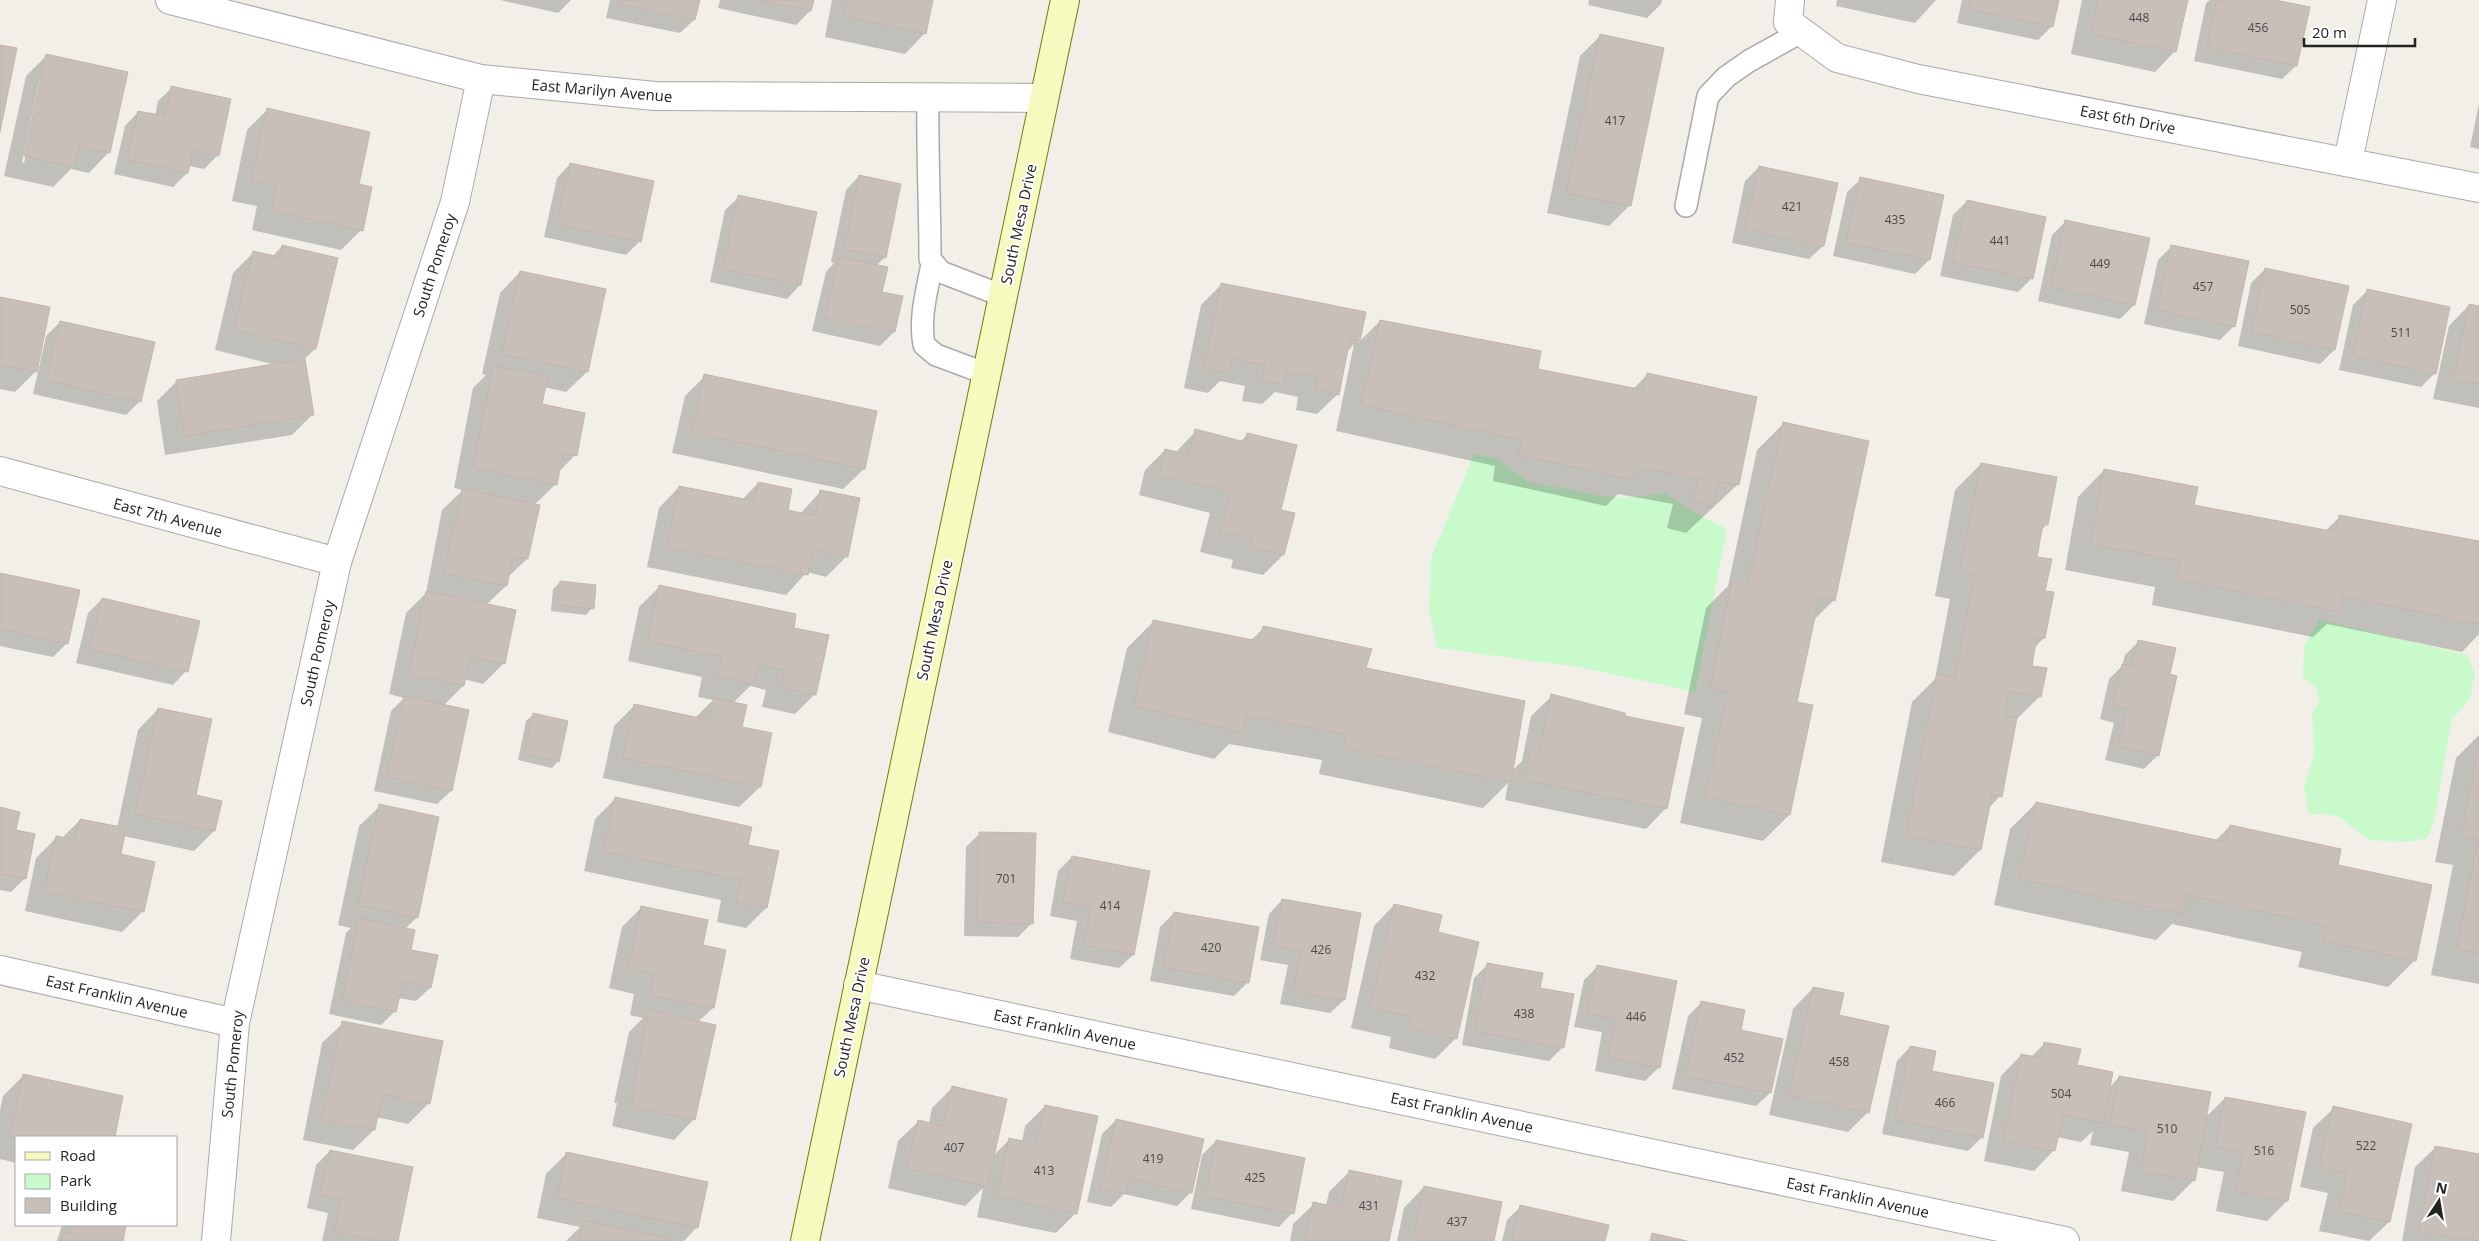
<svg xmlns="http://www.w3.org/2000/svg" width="2479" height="1241" font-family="'Open Sans',sans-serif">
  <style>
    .park { fill: #c8facc }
    .shadow { fill: #0003; fill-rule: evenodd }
    .building { fill: #c7bfb8; stroke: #c4b6ab }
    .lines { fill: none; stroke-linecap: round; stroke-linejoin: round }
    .service-casing { stroke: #a9a9a9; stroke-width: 24 }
    .minor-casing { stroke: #a9a9a9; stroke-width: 30 }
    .secondary-casing { stroke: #707d05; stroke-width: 30 }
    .service { stroke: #fff; stroke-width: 21 }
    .minor { stroke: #fff; stroke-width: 28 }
    .secondary { stroke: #f7fabf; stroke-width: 28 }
    .labels { text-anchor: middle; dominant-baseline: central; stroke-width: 4; stroke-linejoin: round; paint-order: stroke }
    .number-label { font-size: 12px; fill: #4b4948 }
    .street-label { font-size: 15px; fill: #222; stroke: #fff }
  </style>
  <rect width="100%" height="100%" fill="#f2efe9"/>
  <!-- park -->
  <path class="park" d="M1474 454 1497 459 1529 482 1590 494 1622 498 1665 493 1686 508 1727 529 1695 692 1579 667 1437 648 1429 611 1431 558Z
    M2319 620 2467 655 2475 674 2470 699 2452 720 2434 821 2428 838 2405 842 2369 840 2339 817 2327 814H2309L2304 787 2314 754 2312 712 2319 703 2317 689 2303 677 2304 646Z"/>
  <!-- shadow -->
  <path class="shadow" d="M500 0H571L558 13Z
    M610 0H698L694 20 680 33 606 18Z
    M720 0H813L810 11 796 25 718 8Z
    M832 0H932L925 33 905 54 825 37Z
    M1589 0H1662L1661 4 1647 18 1588 5Z
    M1837 0H1936L1915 23 1836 6Z
    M1962 0H2058L2052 26 2038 40 1957 23Z
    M2082 0H2186L2175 51 2155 72 2071 54Z
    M2210 0H2269L2296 66 2282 79 2194 61 2206 3Z
    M1601 35 1663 49 1629 206 1609 226 1547 213 1580 56Z
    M46 56 109 152 89 173 71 169 53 187 4 176 26 76ZM40 78H42L24 163 22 162Z
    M172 88 218 155 204 169 189 166 187 173 173 187 114 174 125 126 138 112 155 116 158 101Z
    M2479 104V149L2470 147Z
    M267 110 357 185 361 230 341 250 252 230 257 206 232 201 247 130Z
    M570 164 640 241 626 255 544 237 557 178Z
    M1759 167 1823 246 1809 259 1732 243 1745 181Z
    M859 176 885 257 876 266 881 293 901 297 894 332 880 346 812 331 826 272 834 263 831 262 846 190Z
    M1861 179 1942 196 1929 260 1915 274 1833 256 1847 192Z
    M739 197 800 285 787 299 710 282 725 210Z
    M1967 201 2031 279 2018 292 1940 276 1953 215Z
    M2066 221 2134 305 2120 319 2038 301 2052 235Z
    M282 246 336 259 315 349 303 360 312 415 292 435 165 455 157 401 177 381 276 365 215 350 233 273 253 253 272 257Z
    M2172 246 2234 326 2220 340 2144 324 2158 260Z
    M2265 269 2347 287 2334 350 2320 364 2238 346 2251 283Z
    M520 272 587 372 566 392 544 387 540 405 575 455 558 473 556 484 534 505 527 559 507 578 506 586 486 605 504 663 483 684 464 679 463 686 443 706 451 791 437 804 374 791 391 711 404 698 389 694 406 613 426 593 442 510 463 490 454 488 473 388 486 375 482 374 500 293Z
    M1221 285 1364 313 1358 343 1380 321 1537 370 1633 389 1647 375 1737 485 1686 533 1667 528 1673 504 1618 494 1606 506 1493 481 1495 466 1336 431 1354 344 1346 353 1338 394 1317 414 1296 410 1298 397 1275 392 1262 404 1242 401 1245 386 1220 381 1208 393 1184 388 1201 305Z
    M2367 291 2435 373 2421 387 2339 370 2353 305Z
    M0 298 49 308 35 372 15 392 0 389Z
    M2469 305 2479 308V408L2433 399 2449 326Z
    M60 322 140 401 126 415 33 394 46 336Z
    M705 376 864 469 843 489 672 453 685 396Z
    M1783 424 1833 601 1813 621 1796 703 1789 815 1763 841 1680 823 1702 718 1684 714 1706 608 1728 586 1757 450Z
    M1196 431 1240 442 1248 434 1280 511 1283 555 1263 575 1231 568 1233 560 1200 552 1210 513 1139 495 1145 470 1165 450 1175 453Z
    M1981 464 2047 524 2040 532 2035 558 2044 592V638L2034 648 2030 667 2040 696 2015 721 2000 796 1988 809 1980 850 1954 876 1881 862 1912 702 1935 679 1950 599 1935 596 1955 490Z
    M2104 470 2193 506 2325 531 2340 517 2479 543V634L2462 652 2327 624 2313 637 2152 605 2155 587 2065 570 2078 497Z
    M758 483 786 511 800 514 821 491 847 556 826 577 807 572 786 595 647 567 659 508 679 487 742 500Z
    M0 574 67 643 53 657 0 646Z
    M560 582 592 608 586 615 551 611 553 589Z
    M660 586 793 629 815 694 795 714 762 707 766 690 750 686 733 703 760 787 739 807 603 778 614 726 635 705 695 718 713 700 698 697 702 677 628 661 639 607Z
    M102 599 186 671 173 685 76 663 88 613Z
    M1153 622 1250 641 1264 628 1364 669 1511 772 1522 761 1531 716 1552 696 1623 717 1666 808 1646 829 1505 800 1508 783 1483 808 1319 774 1322 760 1229 744 1214 759 1108 732 1127 648Z
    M2139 641 2169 675 2158 755 2144 769 2105 760 2114 723 2100 719 2109 679 2122 666 2125 655Z
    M158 709 194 796 220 802 214 831 194 851 123 836 119 855 143 911 122 932 25 911 36 858 56 838 61 839 80 820 117 828 138 730Z
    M533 715 558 761 552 768 518 760 526 721Z
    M2479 735V984L2431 975 2453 865 2435 862 2456 758Z
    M615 799 747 846 766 908 746 928 717 922 721 900 584 871 595 819Z
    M2036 803 2215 841 2230 826 2336 866 2415 960 2388 987 2298 967 2302 952 2172 924 2156 940 1994 905 2010 829Z
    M380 806 417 917 405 929 410 951 430 988 416 1001 398 998 395 1011 381 1025 329 1014 346 933 351 928 338 925 359 826Z
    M0 809 24 879 11 892 0 890Z
    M980 833 1032 923 1018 937 964 936 966 847Z
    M1072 857 1133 955 1119 968 1070 959 1077 921 1050 916 1058 871Z
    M1282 900 1344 1000 1330 1013 1280 1004 1288 965 1260 960 1269 914Z
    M1394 905 1456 1038 1435 1059 1389 1048 1391 1037 1351 1028 1374 926Z
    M642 907 701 946 725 951 713 1008 698 1022 694 1119 674 1140 612 1126 617 1103H614L629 1032 643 1018 630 1015 634 994 609 988 622 927Z
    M1174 913 1248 982 1234 996 1150 981 1160 927Z
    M1488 964 1539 989 1563 1047 1549 1061 1462 1045 1474 978Z
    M1598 966 1659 1067 1645 1081 1595 1071 1602 1032 1574 1027 1584 980Z
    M1813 988 1837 1016 1868 1112 1848 1132 1769 1115 1793 1009Z
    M1702 1002 1739 1031 1770 1093 1756 1106 1672 1089 1688 1016Z
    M343 1023 429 1103 408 1124 376 1117 374 1130 353 1150 303 1140 322 1043Z
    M2045 1043 2109 1088 2119 1077 2205 1118 2225 1098 2287 1201 2267 1221 2216 1211 2224 1172 2196 1167 2193 1181 2173 1201 2121 1191 2129 1152 2090 1145 2093 1131 2081 1142 2057 1137 2054 1150 2034 1171 1984 1161 2001 1076 2021 1055 2031 1057Z
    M1910 1047 1982 1137 1968 1151 1882 1134 1897 1061Z
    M23 1076 122 1097 113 1137H16V1163L0 1159V1110L3 1096Z
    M952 1088 992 1157 1009 1140 1022 1142 1025 1126 1045 1106 1076 1213 1056 1233 977 1217 983 1188 965 1206 888 1188 898 1141 919 1121 929 1123 932 1108Z
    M2334 1108 2389 1222 2369 1241 2319 1231 2328 1193 2300 1187 2313 1128Z
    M1116 1120 1191 1192 1177 1206 1124 1194 1111 1207 1087 1202 1102 1134Z
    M1216 1141 1292 1213 1279 1227 1191 1209 1202 1155Z
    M2436 1147 2479 1155V1241H2402L2415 1167Z
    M330 1151 396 1241H322L328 1213 307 1208 316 1165Z
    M567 1153 697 1227 684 1241H566L580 1227 537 1218 546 1174Z
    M1350 1171 1388 1241H1290L1293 1224 1314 1204 1326 1206 1329 1192Z
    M1424 1187 1492 1241H1397L1404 1208Z
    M1521 1206 1604 1241H1502L1507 1220Z
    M62 1225H125L121 1241H57Z"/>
  <!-- building -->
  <path class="building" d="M620 0H700L695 20 619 4Z
    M758 0H814L811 11Z
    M848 0H933L926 34 844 16Z
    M1972 0H2059L2053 27 1970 9Z
    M2098 0H2188L2176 52 2091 34Z
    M2217 0H2275L2310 7 2297 66 2207 47Z
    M1600 34 1664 48 1631 206 1566 193Z
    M0 45 17 48 0 132Z
    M46 54 128 72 110 153 79 146 74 167 24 156Z
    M171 86 231 99 219 156 193 150 188 173 127 160 138 111 165 116Z
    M267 108 370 132 359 184 372 187 363 231 271 210 277 186 251 180Z
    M570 163 654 181 641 242 557 224Z
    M1759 166 1838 183 1824 246 1745 229Z
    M859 175 901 184 886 258 844 249Z
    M1860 177 1944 195 1930 260 1846 243Z
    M738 195 817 212 801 285 723 269Z
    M1967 200 2046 217 2033 279 1953 262Z
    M2065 220 2150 238 2135 305 2051 287Z
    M282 245 338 258 316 349 234 330 253 251 279 257Z
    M2171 245 2249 261 2235 327 2157 310Z
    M839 257 888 267 882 292 903 296 895 332 825 318Z
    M2265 268 2349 286 2335 350 2251 332Z
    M520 271 606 289 588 372 502 354Z
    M1221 283 1366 312 1360 341 1350 339 1339 395 1315 390 1318 377 1286 371 1284 385 1262 381 1265 365 1232 359 1229 373 1204 368Z
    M2367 289 2450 307 2436 374 2353 356Z
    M0 297 50 307 37 372 0 365Z
    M2469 304 2479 306V384L2453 379Z
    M1380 320 1541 351 1538 369 1643 390 1647 373 1757 397 1739 485 1718 481 1713 507 1693 502 1699 478 1636 467 1633 480 1518 455 1521 440 1361 405Z
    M60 321 155 342 141 402 46 380Z
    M305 359 314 415 185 436 176 380Z
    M493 366 548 376 542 404 585 413 577 456 563 453 557 485 473 468Z
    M704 374 877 411 865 469 692 432Z
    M1783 422 1869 441 1835 601 1819 598 1797 702 1813 705 1790 815 1705 797 1728 692 1710 688 1726 610 1732 580 1748 584Z
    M1195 429 1245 442 1247 433 1297 445 1281 510 1295 513 1284 555 1250 547 1253 540 1220 532 1230 492 1159 475 1165 449 1189 455Z
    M1981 463 2057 477 2048 525 2043 524 2037 557 2052 559 2045 591 2054 592 2045 638 2037 637 2032 666 2047 668 2041 697 2009 691 2005 716 2017 718 2002 797 1992 795 1981 850 1906 836 1937 674 1955 678 1975 573 1960 570Z
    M2104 469 2198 487 2194 505 2336 532 2339 515 2479 541V624L2342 596 2341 612 2177 579 2181 561 2091 544Z
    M758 482 792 489 788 510 815 516 820 490 860 498 848 557 813 549 808 575 667 547 679 486 754 501Z
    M462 489 540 505 528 559 513 556 507 586 444 573Z
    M0 573 80 590 68 644 0 629Z
    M560 581 596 585 594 609 557 605Z
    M659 585 796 614 794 628 829 635 816 695 781 687 785 670 758 664 753 684 718 677 722 657 647 641Z
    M426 591 516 610 505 664 470 656 464 686 409 674Z
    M102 598 200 621 188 672 89 649Z
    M1153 620 1258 641 1263 626 1372 649 1366 668 1525 701 1511 782 1344 748 1347 734 1247 716 1242 733 1134 706Z
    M2138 640 2176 648 2170 674 2177 676 2159 756 2118 746 2127 709 2113 705 2122 664 2132 666Z
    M1551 694 1625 713V716L1684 728 1667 809 1525 780 1530 751 1539 753Z
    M404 696 469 710 452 791 387 777Z
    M714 698 747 705 742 727 772 733 761 787 623 758 634 704 709 720Z
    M158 708 212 719 196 795 222 801 215 831 135 814Z
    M533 713 568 721 559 762 524 754Z
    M2479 744V953L2457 949 2478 839 2461 836Z
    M615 797 752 827 748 845 779 851 767 908 736 902 741 880 603 851Z
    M2036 802 2226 842 2230 825 2341 849 2338 865 2432 885 2416 961 2324 941 2327 926 2187 895 2183 914 2019 879Z
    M379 804 439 817 418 918 358 905Z
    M0 807 20 812 16 830 35 834 26 879 0 874Z
    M80 819 126 828 121 854 155 862 144 912 44 891 56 836 75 840Z
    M979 832 1036 833 1033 924 977 922Z
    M1072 856 1150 871 1134 955 1084 945 1091 907 1063 902Z
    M1282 899 1361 913 1345 1000 1293 991 1301 951 1273 946Z
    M1394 904 1442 915 1438 932 1479 942 1457 1039 1409 1028 1411 1017 1370 1007Z
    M641 906 708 920 703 945 726 950 714 1008 650 995 654 974 628 968Z
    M1174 912 1259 927 1249 983 1163 967Z
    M359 918 415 930 411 950 438 955 431 988 403 982 396 1012 342 1000Z
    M1487 963 1543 973 1540 988 1574 994 1564 1048 1475 1031Z
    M1597 965 1677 981 1660 1068 1608 1057 1616 1019 1587 1014Z
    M1813 987 1844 993 1839 1015 1889 1026 1869 1113 1789 1095Z
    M1701 1001 1745 1010 1741 1030 1783 1039 1771 1093 1685 1076Z
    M649 1010 716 1025 695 1120 631 1106 636 1083H634Z
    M342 1021 443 1041 430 1104 382 1094 375 1130 322 1120Z
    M2044 1042 2081 1049 2077 1065 2113 1072 2103 1123 2063 1115 2055 1151 2003 1141 2021 1054 2041 1058Z
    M1910 1046 1936 1051 1932 1071 1994 1083 1983 1138 1895 1120Z
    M23 1074 123 1096 115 1137H10Z
    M2119 1076 2211 1092 2195 1181 2141 1171 2148 1132 2110 1125Z
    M952 1086 1007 1099 987 1187 907 1168 918 1120 943 1126Z
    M2225 1097 2306 1112 2288 1201 2236 1191 2243 1152 2215 1147Z
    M1045 1105 1098 1116 1077 1214 997 1196 1009 1138 1036 1144Z
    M2333 1106 2412 1124 2390 1222 2339 1211 2347 1173 2319 1167Z
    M1116 1119 1204 1139 1192 1193 1129 1178 1126 1194 1100 1189Z
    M1216 1140 1305 1158 1294 1214 1205 1196Z
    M2435 1146 2479 1154V1241L2419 1232Z
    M330 1150 413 1167 398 1241H378L334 1232 341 1199 320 1195Z
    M566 1152 708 1182 698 1228 557 1198Z
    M1349 1170 1402 1181 1389 1241H1305L1313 1202 1341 1208Z
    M1424 1186 1502 1202 1494 1241H1413Z
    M1520 1205 1609 1225 1605 1241H1512Z
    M584 1221 671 1239V1241H580Z
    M72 1225H126L123 1241H62L64 1232 70 1234Z
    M1652 1233 1687 1241H1650Z"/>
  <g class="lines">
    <!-- service casing -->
    <g class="service-casing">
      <path id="service" d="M928 97C927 151 930 205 930 259L941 272 1003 296
        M1686 206 1708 96 1726 77 1749 61 1801 32
        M932 264C927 291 919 317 924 345L936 355 987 374"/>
    </g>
    <!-- minor casing -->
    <g class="minor-casing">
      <path id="minor" d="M170 0 481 79 655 96 1044 98
        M1790 0 1788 22 1837 58 1918 79 2479 188
        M2348 161 2382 0
        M0 471 337 562
        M0 970 235 1023
        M858 985 2065 1241
        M216 1241 235 1023 337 562 455 202 481 79"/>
    </g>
    <!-- secondary casing -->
    <g class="secondary-casing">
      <path id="secondary" d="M805 1241 1065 0"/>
    </g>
    <!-- service -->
    <use href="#service" class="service"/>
    <!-- minor -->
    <use href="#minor" class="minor"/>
    <!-- secondary -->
    <use href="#secondary" class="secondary"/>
  </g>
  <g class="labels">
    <!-- number labels -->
    <g class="number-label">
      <text x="2139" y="17">448</text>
      <text x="2258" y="27">456</text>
      <text x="1615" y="120">417</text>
      <text x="1792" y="206">421</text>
      <text x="1895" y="219">435</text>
      <text x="2000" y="240">441</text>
      <text x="2100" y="263">449</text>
      <text x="2203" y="286">457</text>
      <text x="2300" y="309">505</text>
      <text x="2401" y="332">511</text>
      <text x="1006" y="878">701</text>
      <text x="1110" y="905">414</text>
      <text x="1211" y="947">420</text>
      <text x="1321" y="949">426</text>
      <text x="1425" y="975">432</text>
      <text x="1524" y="1013">438</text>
      <text x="1636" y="1016">446</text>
      <text x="1734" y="1057">452</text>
      <text x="1839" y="1061">458</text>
      <text x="2061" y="1093">504</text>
      <text x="1945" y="1102">466</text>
      <text x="2167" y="1128">510</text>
      <text x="2366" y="1145">522</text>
      <text x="954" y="1147">407</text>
      <text x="2264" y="1150">516</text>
      <text x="1153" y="1158">419</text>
      <text x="1044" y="1170">413</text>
      <text x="1255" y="1177">425</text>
      <text x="1369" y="1205">431</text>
      <text x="1457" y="1221">437</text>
    </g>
    <!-- street labels -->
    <g class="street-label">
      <text transform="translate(602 90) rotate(5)">East Marilyn Avenue</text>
      <text transform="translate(2128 119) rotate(11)">East 6th Drive</text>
      <text transform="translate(1018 224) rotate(-78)">South Mesa Drive</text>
      <text transform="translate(434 265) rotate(-72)">South Pomeroy</text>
      <text transform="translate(168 517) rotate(15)">East 7th Avenue</text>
      <text transform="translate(934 620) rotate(-78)">South Mesa Drive</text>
      <text transform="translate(317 653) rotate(-77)">South Pomeroy</text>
      <text transform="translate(117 996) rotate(13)">East Franklin Avenue</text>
      <text transform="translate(851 1017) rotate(-78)">South Mesa Drive</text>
      <text transform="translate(1065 1029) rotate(12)">East Franklin Avenue</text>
      <text transform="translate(232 1064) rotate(-84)">South Pomeroy</text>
      <text transform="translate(1462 1112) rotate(12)">East Franklin Avenue</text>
      <text transform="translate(1858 1197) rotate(12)">East Franklin Avenue</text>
    </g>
  </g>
  <!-- legend -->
  <rect x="15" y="1136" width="162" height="90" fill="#ffffff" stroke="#a7a7a7"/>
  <rect x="25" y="1152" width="25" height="8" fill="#f7fabf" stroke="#a7a7a7"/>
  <text x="60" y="1161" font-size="15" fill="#222222">Road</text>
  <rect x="25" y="1174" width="25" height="15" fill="#c8facc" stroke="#a7a7a7"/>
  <text x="60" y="1186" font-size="15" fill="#222222">Park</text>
  <rect x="25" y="1198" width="25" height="15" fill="#c7bfb8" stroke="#a7a7a7"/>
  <text x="60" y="1211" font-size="15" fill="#222222">Building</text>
  <!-- north arrow -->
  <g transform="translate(2439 1201) rotate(12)" stroke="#ffffff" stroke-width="4" paint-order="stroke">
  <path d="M0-4L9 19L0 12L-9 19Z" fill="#222222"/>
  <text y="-8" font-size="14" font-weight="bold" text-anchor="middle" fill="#222222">N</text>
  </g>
  <!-- scale -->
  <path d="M2304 38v8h111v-8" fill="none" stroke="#222222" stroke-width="2.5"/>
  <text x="2312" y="38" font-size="15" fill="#222222" stroke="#ffffff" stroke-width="4" paint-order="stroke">20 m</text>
</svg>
